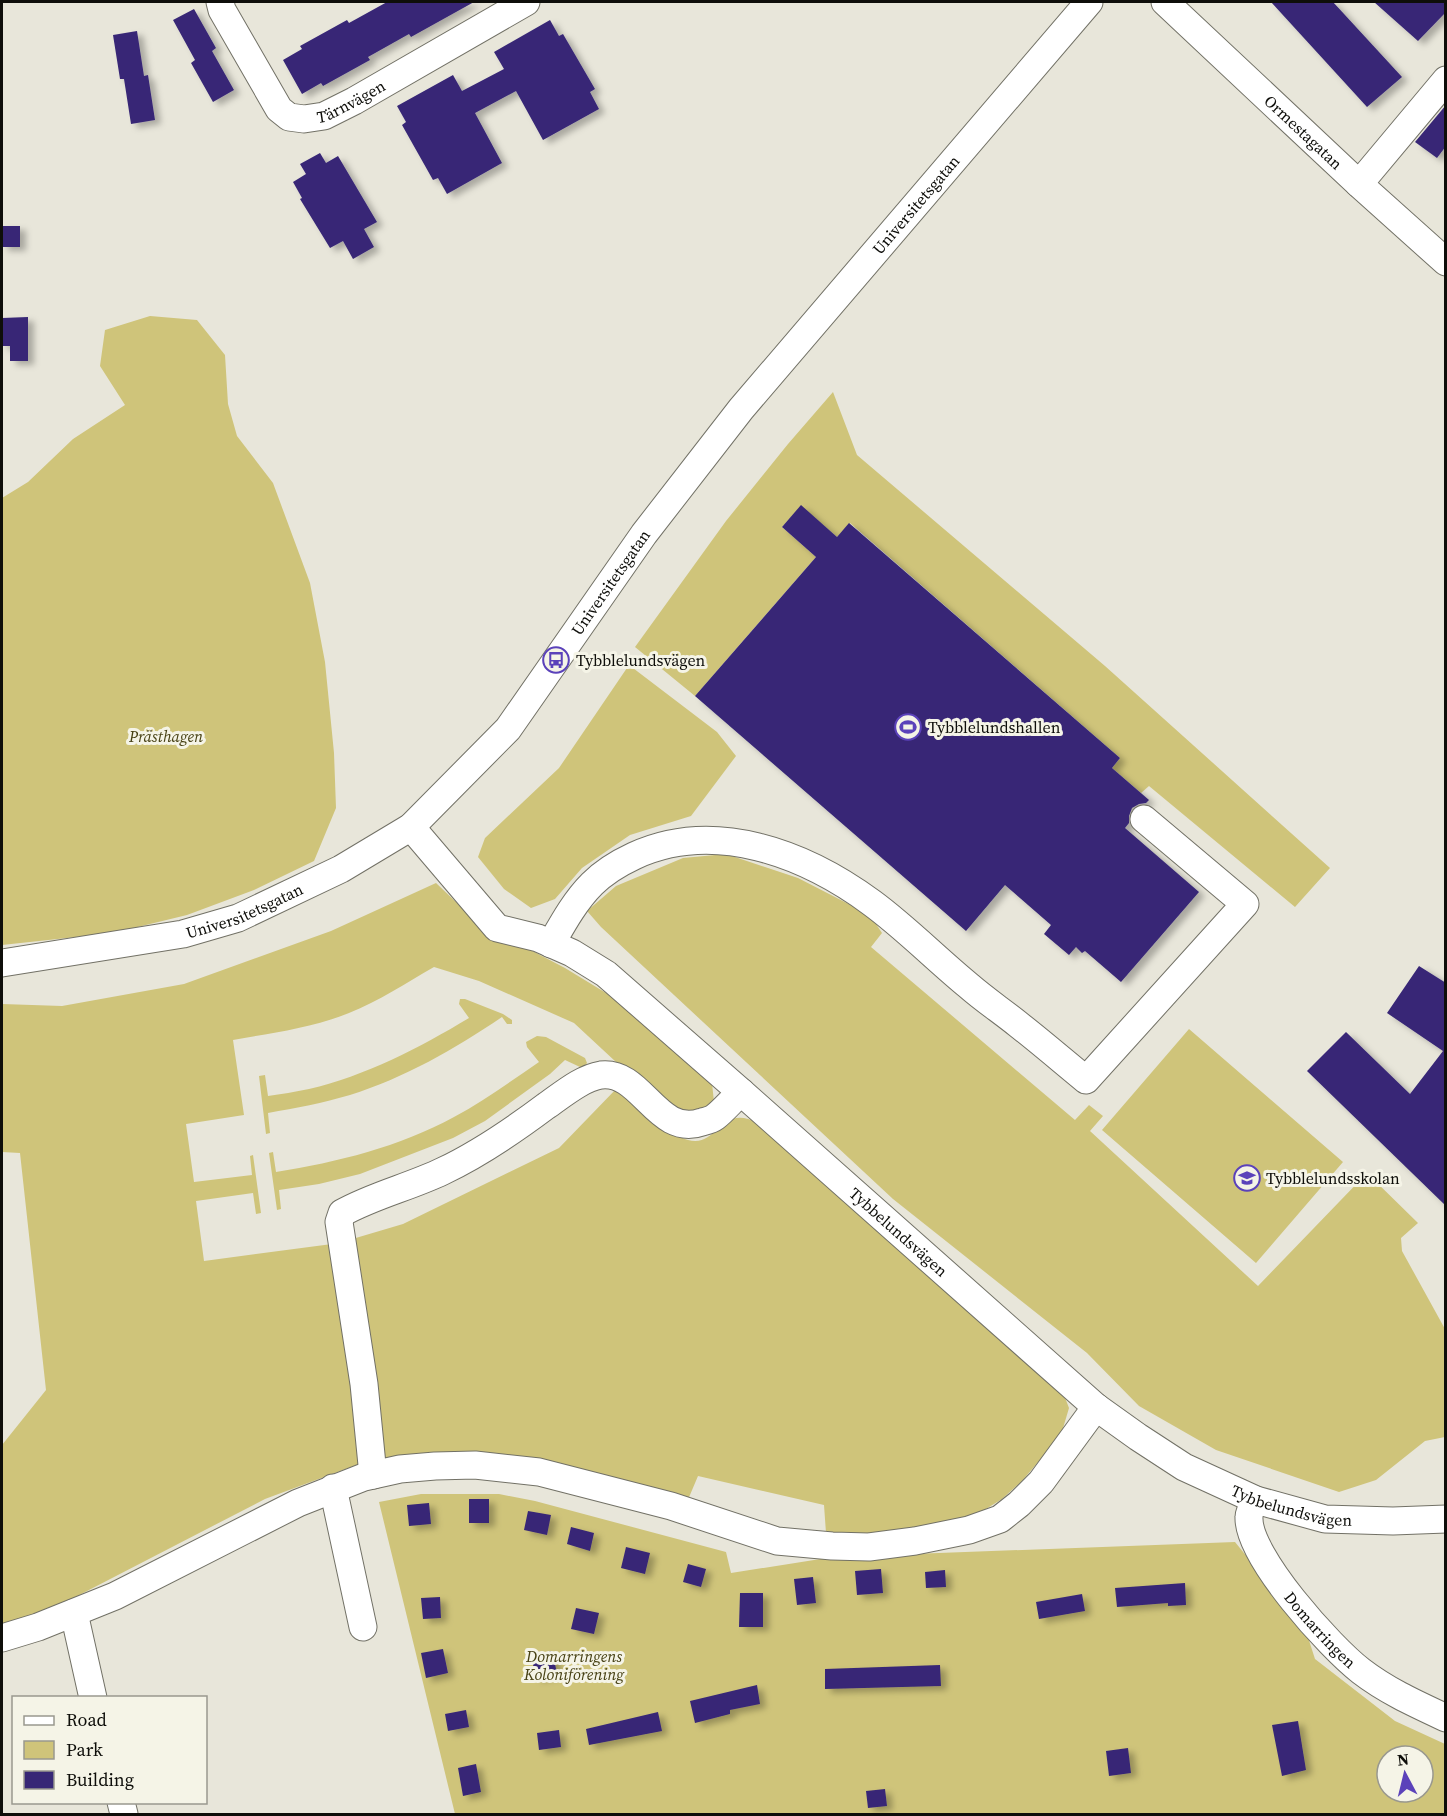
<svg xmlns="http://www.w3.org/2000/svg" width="1447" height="1816" font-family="'Source Serif 4',serif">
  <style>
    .green { fill: #cfc47a; fill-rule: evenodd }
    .building { fill: #372776; filter: url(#shadow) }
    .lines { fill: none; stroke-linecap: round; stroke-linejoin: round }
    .minor-casing { stroke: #727166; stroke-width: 29 }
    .minor { stroke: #fff; stroke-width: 27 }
    .labels { text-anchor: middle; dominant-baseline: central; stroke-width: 6; stroke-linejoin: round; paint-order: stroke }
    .street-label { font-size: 16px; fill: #0e0e0a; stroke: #f5f4e7 }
    .poi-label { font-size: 16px; fill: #0e0e0a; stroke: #f5f4e7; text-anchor: start }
    .park-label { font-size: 16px; font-style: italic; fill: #464013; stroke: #f5f4e7 }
  </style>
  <defs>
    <filter id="shadow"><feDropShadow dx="6" dy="4" stdDeviation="3" flood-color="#0004"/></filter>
  </defs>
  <rect width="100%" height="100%" fill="#e8e6da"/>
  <!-- green -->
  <path class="green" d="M150 316 197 320 225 355 228 404 237 436 273 483 310 583 325 662 334 753 336 808 314 861 254 890 187 915 113 933 2 945V498L28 482 73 439 125 405 100 366 105 330Z
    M833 392 857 455 1105 666 1330 868 1295 907 1149 786 1141 793 1112 768 1120 758 850 523 837 537 801 506 782 527 816 557 695 696 635 647 726 521 788 444Z
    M629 665 717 732 736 756 691 816 630 835 582 868 555 899 531 908 504 889 478 857 485 838 559 768Z
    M726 854 798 878 870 915 882 933 871 947 1075 1120 1089 1105 1103 1116 1090 1131 1258 1286 1367 1173 1418 1223 1401 1238 1402 1251 1445 1329V1437L1425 1441 1376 1480 1339 1492 1216 1450 1139 1406 1087 1353 893 1199 601 927 587 911 616 886 683 858Z
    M436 883 477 922 565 968 611 996 712 1083 714 1102 691 1120 630 1075 574 1023 479 981 434 967C406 983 379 1001 349 1013 313 1028 271 1033 233 1040L244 1115 186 1124 194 1182 252 1175 250 1156 253 1155 261 1213 256 1214 253 1193 196 1201 204 1261 332 1244 364 1446 359 1464 265 1499 58 1606 2 1625V1445L46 1390 20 1153 2 1152V1004L62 1006 184 984 331 931Z
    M460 999H465L503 1014 512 1020V1024H507L502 1017C455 1049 404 1078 350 1095 323 1103 296 1108 268 1113L270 1133 266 1134 259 1076 265 1075 268 1096C281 1094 295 1092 309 1089 365 1076 419 1048 469 1018L459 1004Z
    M1189 1029 1343 1162 1256 1263 1102 1130Z
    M537 1036 546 1037 585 1058 587 1063 584 1067H580L565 1060 550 1074 485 1121 453 1138 360 1174 319 1184 279 1190 281 1209 277 1210 269 1153 273 1152 276 1172C338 1162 399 1147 454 1117 484 1101 511 1081 539 1062L527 1047 526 1042Z
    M618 1087C634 1101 669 1135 688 1140 719 1148 719 1103 758 1123L1064 1395 1069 1408 1061 1435 1022 1481 1002 1499 973 1517 854 1541 826 1533 824 1505 698 1476 687 1502 391 1463 381 1457 349 1240 403 1224 559 1148Z
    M421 1494H499L535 1501 726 1552 731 1573 833 1557 1235 1542 1305 1628 1315 1659 1395 1721 1445 1744V1814H455L379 1502ZM1387 1756H1423V1792H1387Z"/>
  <!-- building -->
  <path class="building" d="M387 2H474L411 37 409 34 368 57 370 60 323 86 321 83 302 94 283 60 302 49 300 46 347 20 349 23Z
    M1271 2H1333L1402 77 1367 107Z
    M1374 2H1446V12L1418 41Z
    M194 9 216 48 212 51 234 90 213 102 191 63 195 60 173 20Z
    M550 20 559 36 563 34 595 89 590 92 599 109 543 140 516 91 475 113 502 163 447 194 438 178 433 180 402 125 406 122 397 106 453 75 462 91 504 69 494 52Z
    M137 31 144 76 148 75 155 120 131 124 124 79H120L113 35Z
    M1446 105V146L1437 158 1415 142Z
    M320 153 326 163 338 156 377 222 364 229 374 247 353 259 343 241 330 248 300 199 302 198 293 182 306 174 300 164Z
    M2 226H20V247H2Z
    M28 317V361H10V346H2V318Z
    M801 505 837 537 849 523 1120 758 1112 768 1149 800 1146 803 1139 804 1132 808 1129 816V823L1125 828 1199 892 1121 982 1085 951 1082 953 1076 947 1069 955 1044 934 1051 925 1005 885 966 931 695 696 816 557 782 527Z
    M1419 966 1446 983V1206L1307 1071 1346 1032 1410 1094 1443 1051 1387 1013Z
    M469 1499H489V1523H469Z
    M429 1503 431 1524 409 1526 407 1505Z
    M528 1511 551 1515 547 1535 524 1530Z
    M571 1527 594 1533 590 1551 567 1544Z
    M626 1547 650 1553 645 1574 621 1568Z
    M688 1564 706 1569 701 1587 683 1582Z
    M881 1569 883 1593 857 1595 855 1571Z
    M945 1570 946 1587 926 1588 925 1572Z
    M813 1577 816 1603 797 1605 794 1579Z
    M1185 1583 1186 1605 1168 1606V1603L1117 1607 1115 1588Z
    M740 1593H763V1627H739Z
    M1082 1594 1085 1611 1039 1619 1036 1602Z
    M440 1597 441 1618 423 1619 421 1598Z
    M576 1608 599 1613 594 1634 571 1629Z
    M443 1649 448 1673 426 1678 421 1653Z
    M552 1651 557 1673 536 1678 531 1656Z
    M940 1665 941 1686 825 1689V1669Z
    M757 1685 760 1704 730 1710V1714L695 1723 690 1701Z
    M466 1710 469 1727 448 1731 445 1714Z
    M658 1712 662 1731 589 1745 586 1729Z
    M1298 1721 1306 1770 1282 1776 1272 1725Z
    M559 1730 561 1747 539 1750 537 1733Z
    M1128 1748 1131 1773 1109 1776 1106 1751Z
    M476 1764 481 1792 463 1796 458 1768Z
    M885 1789 887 1806 868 1808 866 1791Z"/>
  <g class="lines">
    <!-- minor casing -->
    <g class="minor-casing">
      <g id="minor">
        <path id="s1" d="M220 2 222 10 279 109 289 117 304 119 324 116 354 101 526 2"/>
        <path id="s2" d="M1165 2 1359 184 1446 262"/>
        <path d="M1359 184 1446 80"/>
        <path id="s3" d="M411 827 497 928 538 938 572 953 606 974 741 1092 1096 1407 1138 1437 1184 1467 1256 1500 1325 1519 1393 1521 1446 1519"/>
        <path d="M551 944C563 923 575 901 592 884 604 872 619 863 634 856 714 819 804 853 872 903 906 928 936 959 969 986 985 1000 1003 1012 1019 1025 1042 1043 1064 1062 1086 1080L1245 904 1144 819"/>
        <path id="s4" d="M2 963 183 934 238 918 341 869 411 827 508 729 644 534 741 409 1089 2"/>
        <path d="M373 1475 364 1384 339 1222 342 1213C374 1195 410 1187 443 1171 479 1154 514 1130 546 1106 562 1095 582 1078 601 1075 642 1070 657 1138 702 1122 706 1121 711 1120 715 1117 724 1110 732 1100 741 1092"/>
        <path d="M333 1488 363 1627"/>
        <path id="s5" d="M1256 1500C1253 1505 1249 1512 1249 1517 1247 1556 1331 1648 1361 1671 1387 1691 1416 1704 1446 1718"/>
        <path d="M74 1613 93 1698"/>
        <path d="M2 1638 38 1627 115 1596 298 1503 364 1477 400 1469 435 1466 475 1465 539 1472 671 1506 777 1541 832 1546 869 1547 915 1541 969 1530 1000 1519 1019 1504 1041 1482 1096 1407"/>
        <path d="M121 1802 124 1814"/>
      </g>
    </g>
    <!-- minor -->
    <use href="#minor" class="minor"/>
  </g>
  <!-- icons -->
  <defs>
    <g id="bus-ring" transform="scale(1.35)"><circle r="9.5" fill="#f5f4e7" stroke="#5b42ba" stroke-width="1.5"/><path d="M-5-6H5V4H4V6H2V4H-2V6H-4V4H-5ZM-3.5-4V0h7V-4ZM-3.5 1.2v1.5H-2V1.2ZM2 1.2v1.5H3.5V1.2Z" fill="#5b42ba"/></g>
    <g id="stadium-ring" transform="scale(1.35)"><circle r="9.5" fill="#f5f4e7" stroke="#5b42ba" stroke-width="1.5"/><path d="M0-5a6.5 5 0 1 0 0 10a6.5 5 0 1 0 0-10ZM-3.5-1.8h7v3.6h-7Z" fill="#5b42ba"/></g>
    <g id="school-ring" transform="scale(1.35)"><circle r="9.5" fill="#f5f4e7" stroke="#5b42ba" stroke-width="1.5"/><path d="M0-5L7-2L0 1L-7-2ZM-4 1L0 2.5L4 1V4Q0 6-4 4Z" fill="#5b42ba"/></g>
  </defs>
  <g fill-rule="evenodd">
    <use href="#bus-ring" x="556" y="660"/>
    <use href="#stadium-ring" x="908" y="727"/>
    <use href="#school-ring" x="1247" y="1178"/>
  </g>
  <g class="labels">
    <!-- street labels -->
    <g class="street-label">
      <text stroke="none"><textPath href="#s1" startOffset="201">Tärnvägen</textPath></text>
      <text stroke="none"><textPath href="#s2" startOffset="190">Ormestagatan</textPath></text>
      <text stroke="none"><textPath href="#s4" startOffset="1239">Universitetsgatan</textPath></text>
      <text stroke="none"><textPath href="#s4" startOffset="753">Universitetsgatan</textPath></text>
      <text stroke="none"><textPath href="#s4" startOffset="249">Universitetsgatan</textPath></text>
      <text stroke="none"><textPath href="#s3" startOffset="642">Tybbelundsvägen</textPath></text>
      <text stroke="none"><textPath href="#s3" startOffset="1128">Tybbelundsvägen</textPath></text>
      <text stroke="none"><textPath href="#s5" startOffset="154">Domarringen</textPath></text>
    </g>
    <!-- poi labels -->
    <g class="poi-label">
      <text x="576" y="660">Tybblelundsvägen</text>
      <text x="928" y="727">Tybblelundshallen</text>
      <text x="1266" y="1178">Tybblelundsskolan</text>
    </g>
    <!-- park labels -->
    <g class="park-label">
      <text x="166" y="736">Prästhagen</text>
      <text x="574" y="1656">Domarringens<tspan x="574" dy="18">Koloniförening</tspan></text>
    </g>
  </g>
  <!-- border -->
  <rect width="1447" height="1816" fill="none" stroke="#0e0e0a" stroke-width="6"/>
  <!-- legend -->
  <rect x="12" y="1696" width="195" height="108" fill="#f5f4e7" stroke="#99988f" stroke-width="1.5"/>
  <rect x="24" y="1716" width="30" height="9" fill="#ffffff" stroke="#99988f" stroke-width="1.5"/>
  <text x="66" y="1726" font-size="18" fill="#0e0e0a">Road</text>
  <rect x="24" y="1741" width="30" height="18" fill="#cfc47a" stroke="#99988f" stroke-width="1.5"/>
  <text x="66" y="1756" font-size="18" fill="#0e0e0a">Park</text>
  <rect x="24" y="1771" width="30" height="18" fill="#372776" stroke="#99988f" stroke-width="1.5"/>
  <text x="66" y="1786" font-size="18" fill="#0e0e0a">Building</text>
  <!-- north arrow -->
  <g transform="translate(1405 1774) rotate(353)"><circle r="28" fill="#f5f4e7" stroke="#99988f" stroke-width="1.5"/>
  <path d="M0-4.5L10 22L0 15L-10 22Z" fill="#5b42ba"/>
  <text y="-9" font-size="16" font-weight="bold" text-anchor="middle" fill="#0e0e0a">N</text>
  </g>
</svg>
